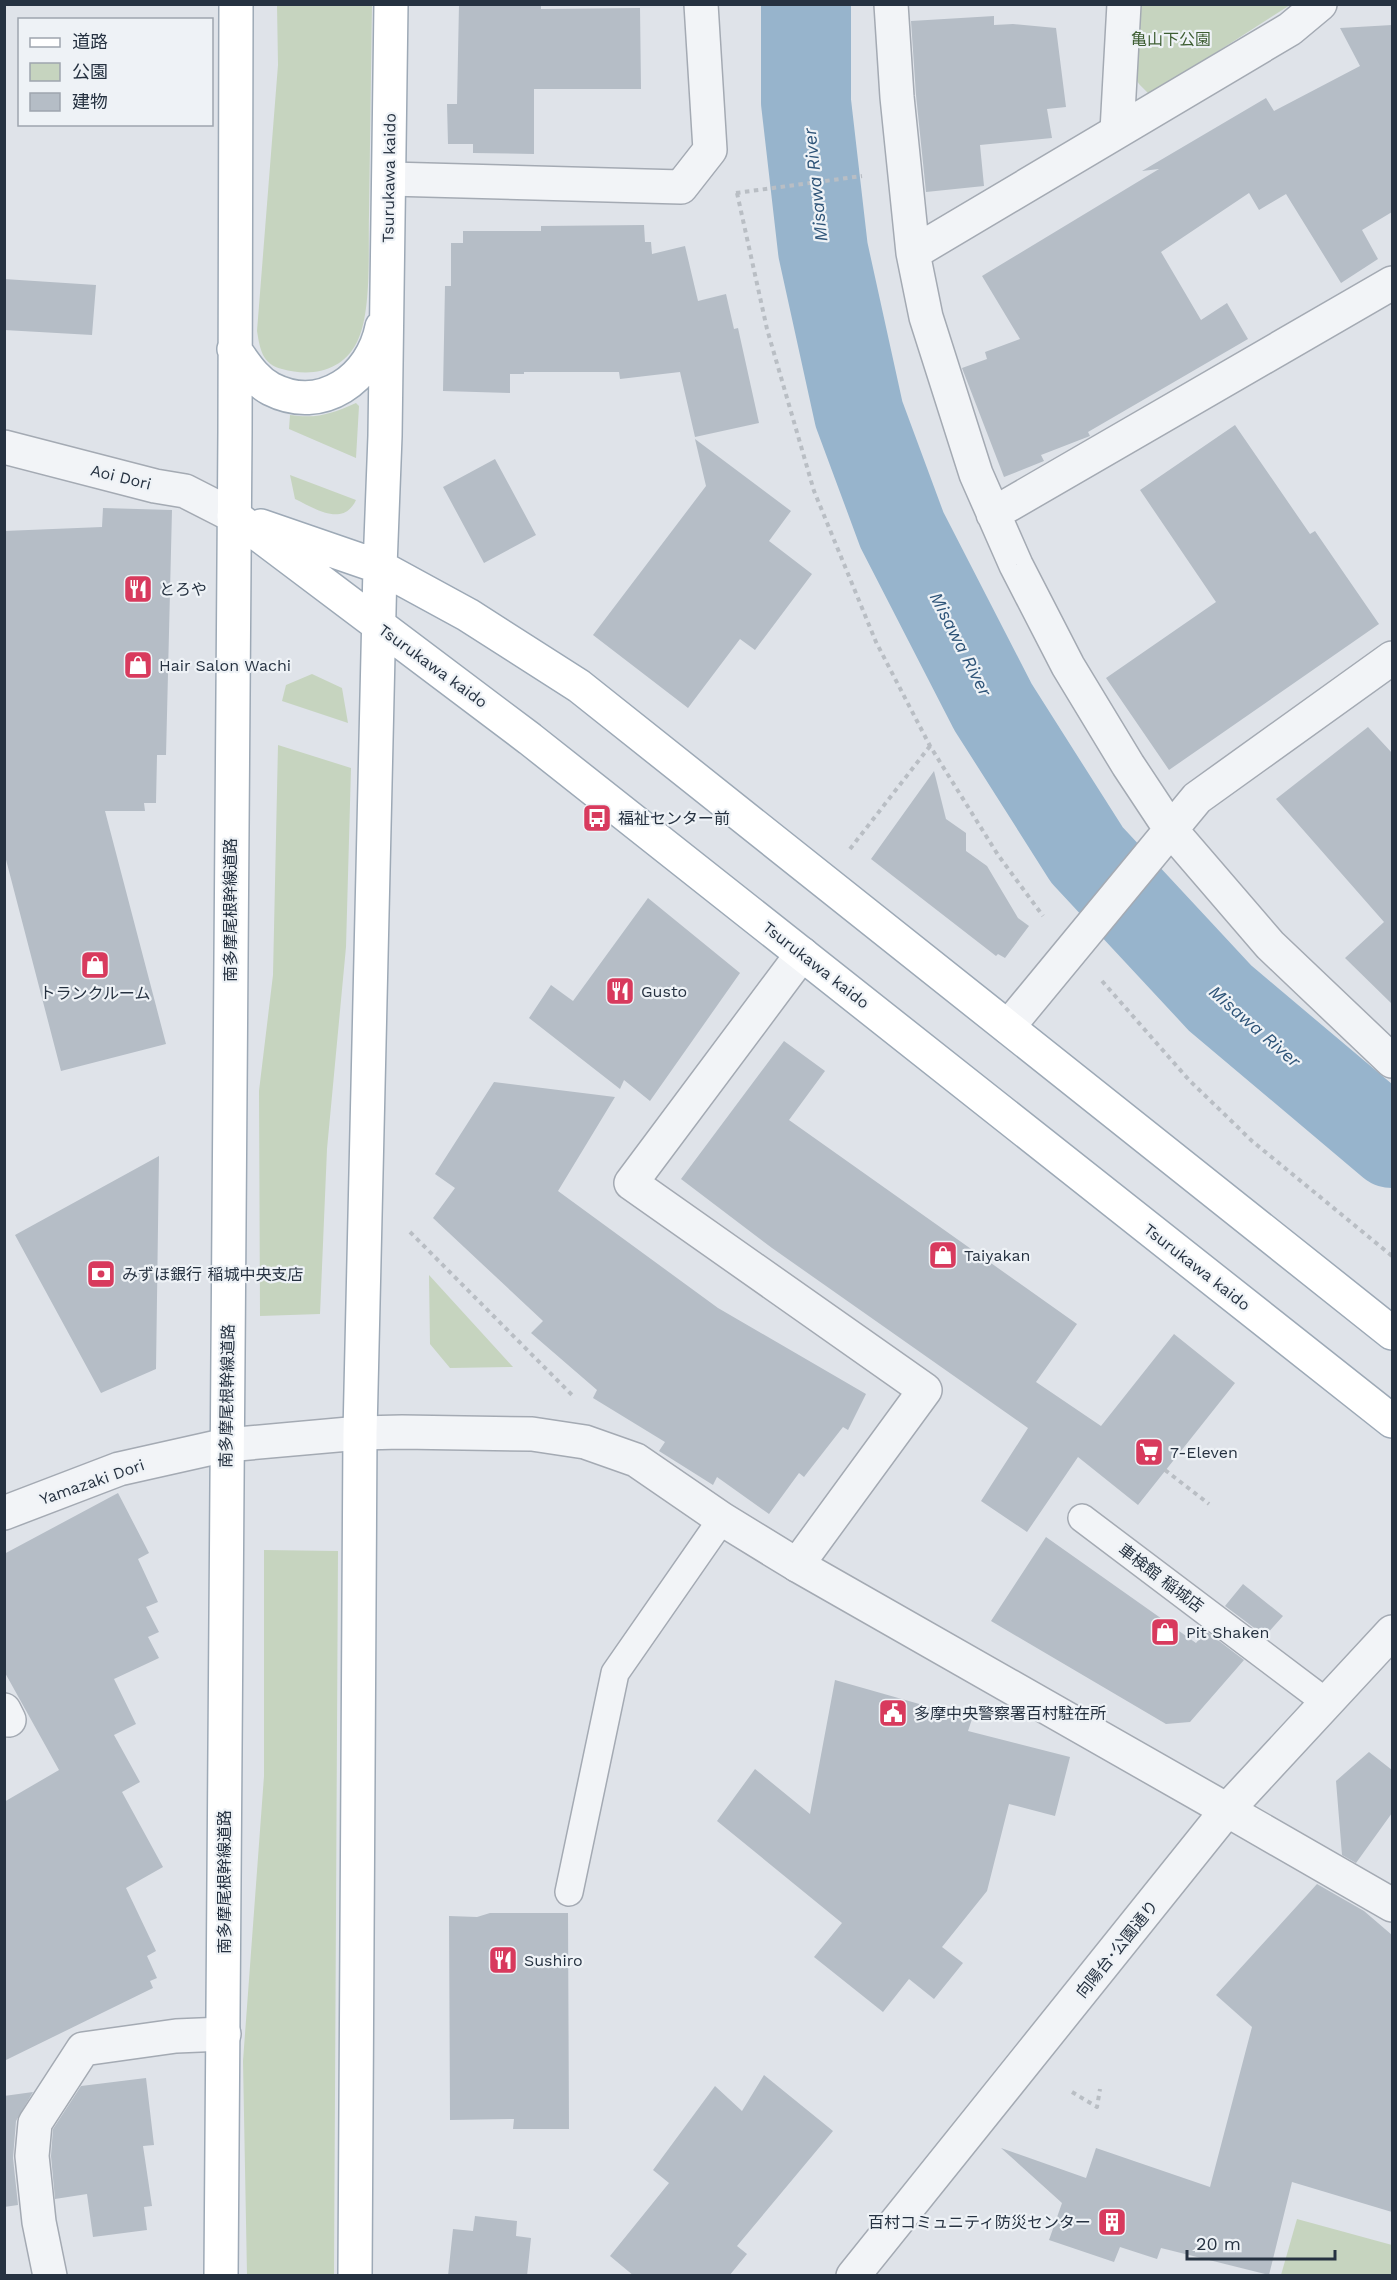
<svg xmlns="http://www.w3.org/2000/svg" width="1397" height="2280" font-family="'Work Sans','Noto Sans JP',sans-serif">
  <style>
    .green { fill: #c6d4bf }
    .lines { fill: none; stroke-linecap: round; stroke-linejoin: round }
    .river { stroke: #97b4cc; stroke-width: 90 }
    .building { fill: #b5bdc6 }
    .service-casing { stroke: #a4aab3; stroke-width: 30 }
    .minor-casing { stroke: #a4aab3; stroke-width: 36 }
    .tertiary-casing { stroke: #a4aab3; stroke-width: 36 }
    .primary-casing { stroke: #9da9b6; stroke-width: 36 }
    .path { stroke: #b9bec4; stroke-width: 4; stroke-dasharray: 4.5 4.5; stroke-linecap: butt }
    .service { stroke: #f2f4f7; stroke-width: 27 }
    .minor { stroke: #f2f4f7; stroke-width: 33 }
    .tertiary { stroke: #f2f4f7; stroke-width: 33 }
    .primary { stroke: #fff; stroke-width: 33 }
    .labels { text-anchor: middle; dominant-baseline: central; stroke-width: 4.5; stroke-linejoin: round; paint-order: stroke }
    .park-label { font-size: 16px; fill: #3e5e33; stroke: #eef2f6 }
    .street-label { font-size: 16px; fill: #263241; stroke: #eef2f6 }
    .poi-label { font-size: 16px; fill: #263241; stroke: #eef2f6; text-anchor: start }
    .water-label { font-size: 18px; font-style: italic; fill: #2e5478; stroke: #eef2f6 }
  </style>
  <rect width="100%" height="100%" fill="#dfe3e9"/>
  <!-- green -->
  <path class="green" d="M277 5H372C371 75 370 145 369 215 368 249 372 313 357 342 342 372 311 377 282 369 262 364 260 349 257 331L278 65Z
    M1139 5H1290L1150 95 1139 84 1134 76Z
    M356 403 359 406 356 458 289 429 290 415C317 419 331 414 356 403Z
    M290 475 356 500C343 528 314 508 295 499Z
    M312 674 342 688 348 723 282 701 286 685Z
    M278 745 351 768 346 947 327 1149 320 1314 260 1316 259 1091 273 975Z
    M429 1275 513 1367 450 1368 430 1344Z
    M264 1550 338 1551 334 2275H247L243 2061 264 1776Z
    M1297 2219 1392 2245V2275H1281Z"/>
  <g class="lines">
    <!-- river -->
    <path class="river" d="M806 4V102L823 250 859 414 902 530 993 707 1087 855 1220 998 1392 1143"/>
  </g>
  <!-- building -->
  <path class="building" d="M459 4H541V9L640 8 641 89H534V154L473 153V144H448L447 104H457Z
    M994 16V25L1013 24 1056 28 1066 107 1047 109 1052 138 980 145 984 186 926 192 916 95 911 21Z
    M1392 25V212L1362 230 1378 259 1341 283 1286 194 1259 210 1249 193 1161 252 1201 320 1227 303 1248 339 1088 432 1090 436 1041 455 1044 461 1004 477 962 368 987 359 985 352 1020 339 982 276 1159 169 1142 171 1266 98 1274 111 1360 66 1340 28Z
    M644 225 645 242H651L652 254 685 246 698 301 726 294 734 329 738 328 759 423 695 437 680 372 620 379 619 372H524V374H510V393L443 391 445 286H451V243H463V231H541V226Z
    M4 279 96 285 92 335 4 330Z
    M1235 425 1310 534 1315 531 1379 624 1169 770 1106 678 1216 602 1140 490Z
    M695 439 791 511 769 541 812 574 755 650 740 639 688 708 593 635 706 486Z
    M495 459 536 535 484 563 443 487Z
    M103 508 172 510 166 755H157L156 803H144L145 811H105L166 1044 61 1071 4 852V531L102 527Z
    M1368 727 1392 753V1004L1345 958 1384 922 1276 799Z
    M934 771 946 819 966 833V851L987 866 1018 918 1029 926 1005 958 998 954 996 956 871 859Z
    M648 898 740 973 650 1101 624 1080 620 1089 529 1018 551 985 573 1001Z
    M784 1041 825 1071 789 1120 1077 1324 1036 1382 1101 1426 1174 1334 1235 1383 1138 1505 1078 1457 1027 1532 981 1501 1028 1428 772 1248 681 1179Z
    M494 1082 615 1097 558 1191 718 1308 866 1394 848 1430 843 1427 804 1477 799 1473 769 1514 717 1477 713 1485 659 1451 665 1442 593 1398 597 1390 531 1333 543 1321 433 1218 455 1188 435 1174Z
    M159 1156 156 1369 101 1393 15 1235Z
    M118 1493 149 1553 138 1559 158 1602 146 1607 159 1632 148 1637 159 1658 114 1679 136 1724 114 1735 140 1782 122 1792 163 1867 126 1888 156 1951 147 1956 157 1978 150 1981 153 1988 4 2061V1802L59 1770 4 1671V1554Z
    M1046 1537 1196 1643 1206 1631 1244 1660 1190 1722 1166 1724 991 1621Z
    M1243 1584 1283 1616 1265 1636 1225 1606Z
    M835 1680 972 1719 968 1731 1070 1757 1055 1816 1009 1804 987 1891 942 1947 963 1963 934 1999 909 1979 883 2012 814 1957 842 1923 717 1821 755 1769 810 1814Z
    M1369 1752 1392 1770V1813L1356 1863 1342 1855 1336 1781Z
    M1317 1884 1364 1911 1392 1935V2212L1292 2182 1269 2275 1161 2248 1157 2259 1120 2247 1114 2262 1049 2240 1062 2203 1001 2148 1086 2178 1096 2148 1210 2187 1252 2027 1216 1995Z
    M490 1913H568L569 2129H513L514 2119 450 2120 449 1916 477 1917Z
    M764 2075 833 2131 737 2246 747 2254 729 2276H634L610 2256 669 2183 653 2170 715 2086 742 2111Z
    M146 2078 154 2145 143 2146 152 2206 144 2207 147 2230 93 2237 87 2194 55 2199 51 2156 53 2129 81 2086Z
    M33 2092 16 2121 13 2158 18 2205 4 2207V2096Z
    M475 2216 517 2221 516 2236 531 2238 527 2276H448L453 2229 473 2231Z"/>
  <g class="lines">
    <!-- service casing -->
    <g class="service-casing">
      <path id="service" d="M1082 1518 1327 1703
        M569 1892 615 1673 722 1519"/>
    </g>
    <!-- minor casing -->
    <g class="minor-casing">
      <path id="minor" d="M891 4 897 97 913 253 926 317 976 474 1016 565 1068 666 1128 765 1171 830 1270 945 1392 1061
        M1117 131 1124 4
        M390 179 681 187 710 150 701 4
        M913 253 1290 29 1320 4
        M4 447 155 486 185 491 234 516
        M993 514 1392 283
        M1008 1027 1197 798 1392 658
        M797 1565 925 1390 631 1183 802 954
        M4 1710 9 1720
        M1227 1810 1392 1905
        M50 2276 39 2222 32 2156 35 2123 83 2049 176 2036 224 2034"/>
    </g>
    <!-- tertiary casing -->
    <g class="tertiary-casing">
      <path id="tertiary" d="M4 1513 119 1469 226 1445 360 1433 402 1432 532 1434 585 1442 636 1460 722 1519 797 1565 1227 1810
        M853 2276 1227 1810 1392 1632"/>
    </g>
    <!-- primary casing -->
    <g class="primary-casing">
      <path id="primary" d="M234 349C245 364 254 380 271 389 322 415 372 378 382 327
        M234 516 530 739 1392 1421
        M261 526 380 567 468 615 579 686 1392 1333
        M221 2276 235 432 236 4
        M355 2276 360 1433 380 567 385 436 391 4"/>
    </g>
    <!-- path -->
    <path class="path" d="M736 193 862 176
      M737 193 767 329 814 491 876 642 930 746 998 855 1043 916
      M850 849 930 746
      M1102 981 1189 1080 1252 1141 1392 1256
      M410 1232 572 1395
      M1165 1470 1209 1504
      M1072 2092 1097 2107 1100 2089"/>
    <!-- service -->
    <use href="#service" class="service"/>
    <!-- minor -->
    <use href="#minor" class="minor"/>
    <!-- tertiary -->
    <use href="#tertiary" class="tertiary"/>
    <!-- primary -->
    <use href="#primary" class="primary"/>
  </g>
  <!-- icons -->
  <defs>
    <g id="restaurant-square" transform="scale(1.5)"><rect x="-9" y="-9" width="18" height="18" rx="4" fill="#d83a5d" stroke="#eef2f6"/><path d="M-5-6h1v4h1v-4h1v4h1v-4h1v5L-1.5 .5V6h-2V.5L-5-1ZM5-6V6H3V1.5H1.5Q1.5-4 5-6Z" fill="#fff"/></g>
    <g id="shop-square" transform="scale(1.5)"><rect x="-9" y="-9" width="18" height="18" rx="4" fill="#d83a5d" stroke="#eef2f6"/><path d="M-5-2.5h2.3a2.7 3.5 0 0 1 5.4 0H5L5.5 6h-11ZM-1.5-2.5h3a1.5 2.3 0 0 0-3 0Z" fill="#fff"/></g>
    <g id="bus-square" transform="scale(1.5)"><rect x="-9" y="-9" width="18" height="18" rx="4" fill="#d83a5d" stroke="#eef2f6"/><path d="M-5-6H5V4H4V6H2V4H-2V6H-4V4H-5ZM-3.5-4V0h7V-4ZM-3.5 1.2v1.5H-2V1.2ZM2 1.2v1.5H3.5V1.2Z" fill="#fff"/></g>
    <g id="bank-square" transform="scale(1.5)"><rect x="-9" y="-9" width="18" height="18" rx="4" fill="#d83a5d" stroke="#eef2f6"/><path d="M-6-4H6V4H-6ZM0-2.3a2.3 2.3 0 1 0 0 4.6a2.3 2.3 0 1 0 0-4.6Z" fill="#fff"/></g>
    <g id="supermarket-square" transform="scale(1.5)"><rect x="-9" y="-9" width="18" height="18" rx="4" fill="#d83a5d" stroke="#eef2f6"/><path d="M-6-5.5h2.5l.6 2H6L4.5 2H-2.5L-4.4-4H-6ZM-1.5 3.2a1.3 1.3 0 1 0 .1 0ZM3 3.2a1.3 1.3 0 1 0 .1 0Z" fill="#fff"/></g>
    <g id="civic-square" transform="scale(1.5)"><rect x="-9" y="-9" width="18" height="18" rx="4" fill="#d83a5d" stroke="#eef2f6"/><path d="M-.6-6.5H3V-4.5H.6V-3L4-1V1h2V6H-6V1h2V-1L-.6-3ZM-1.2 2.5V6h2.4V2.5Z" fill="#fff"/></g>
    <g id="building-square" transform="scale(1.5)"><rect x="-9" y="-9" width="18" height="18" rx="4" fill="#d83a5d" stroke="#eef2f6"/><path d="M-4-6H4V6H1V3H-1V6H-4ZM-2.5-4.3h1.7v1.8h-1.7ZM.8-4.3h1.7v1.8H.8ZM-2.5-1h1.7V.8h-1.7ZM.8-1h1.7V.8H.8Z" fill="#fff"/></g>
  </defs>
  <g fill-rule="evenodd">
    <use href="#restaurant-square" x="138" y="589"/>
    <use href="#shop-square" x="138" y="665"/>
    <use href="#bus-square" x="597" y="818"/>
    <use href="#shop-square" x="95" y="965"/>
    <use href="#restaurant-square" x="620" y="991"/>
    <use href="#shop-square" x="943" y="1255"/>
    <use href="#bank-square" x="101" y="1274"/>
    <use href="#supermarket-square" x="1149" y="1452"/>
    <use href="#shop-square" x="1165" y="1632"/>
    <use href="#civic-square" x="893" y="1713"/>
    <use href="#restaurant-square" x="503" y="1960"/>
    <use href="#building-square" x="1112" y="2222"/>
  </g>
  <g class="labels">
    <!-- park labels -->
    <g class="park-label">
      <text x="1171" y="39">亀山下公園</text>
    </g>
    <!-- street labels -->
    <g class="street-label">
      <text transform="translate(389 178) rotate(-89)">Tsurukawa kaido</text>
      <text transform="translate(121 477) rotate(14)">Aoi Dori</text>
      <text transform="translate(433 666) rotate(36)">Tsurukawa kaido</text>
      <text transform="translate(230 910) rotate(-90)">南多摩尾根幹線道路</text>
      <text transform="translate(816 965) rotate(38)">Tsurukawa kaido</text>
      <text transform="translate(1197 1267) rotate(38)">Tsurukawa kaido</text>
      <text transform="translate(227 1396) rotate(-89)">南多摩尾根幹線道路</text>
      <text transform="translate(92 1482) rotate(-19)">Yamazaki Dori</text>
      <text transform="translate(1161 1578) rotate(37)">車検館 稲城店</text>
      <text transform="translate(224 1882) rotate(-90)">南多摩尾根幹線道路</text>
      <text transform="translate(1117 1949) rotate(-51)">向陽台･公園通り</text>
    </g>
    <!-- poi labels -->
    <g class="poi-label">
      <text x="159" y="589">とろや</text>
      <text x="159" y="665">Hair Salon Wachi</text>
      <text x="618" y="818">福祉センター前</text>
      <text x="641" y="991">Gusto</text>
      <text x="95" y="993" text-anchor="middle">トランクルーム</text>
      <text x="964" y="1255">Taiyakan</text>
      <text x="122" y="1274">みずほ銀行 稲城中央支店</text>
      <text x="1170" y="1452">7-Eleven</text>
      <text x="1186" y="1632">Pit Shaken</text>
      <text x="914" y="1713">多摩中央警察署百村駐在所</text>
      <text x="524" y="1960">Sushiro</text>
      <text x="1091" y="2222" text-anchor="end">百村コミュニティ防災センター</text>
    </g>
    <!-- water labels -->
    <g class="water-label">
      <text transform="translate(815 185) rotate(-96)">Misawa River</text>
      <text transform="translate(961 644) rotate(63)">Misawa River</text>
      <text transform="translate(1255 1026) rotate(41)">Misawa River</text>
    </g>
  </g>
  <!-- border -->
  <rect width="1397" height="2280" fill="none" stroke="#263241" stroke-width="12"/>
  <!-- legend -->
  <rect x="18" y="18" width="195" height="108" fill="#eef2f6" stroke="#9ea5ae" stroke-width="1.5"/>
  <rect x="30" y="38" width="30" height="9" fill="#ffffff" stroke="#9ea5ae" stroke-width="1.5"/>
  <text x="72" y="48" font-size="18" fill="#263241">道路</text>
  <rect x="30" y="63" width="30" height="18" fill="#c6d4bf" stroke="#9ea5ae" stroke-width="1.5"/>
  <text x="72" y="78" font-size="18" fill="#263241">公園</text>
  <rect x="30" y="93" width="30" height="18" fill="#b5bdc6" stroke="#9ea5ae" stroke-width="1.5"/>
  <text x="72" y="108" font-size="18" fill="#263241">建物</text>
  <!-- scale -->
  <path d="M1187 2250v9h148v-9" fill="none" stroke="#263241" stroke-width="3"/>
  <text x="1196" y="2250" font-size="18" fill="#263241" stroke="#eef2f6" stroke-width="4.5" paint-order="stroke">20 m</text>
</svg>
